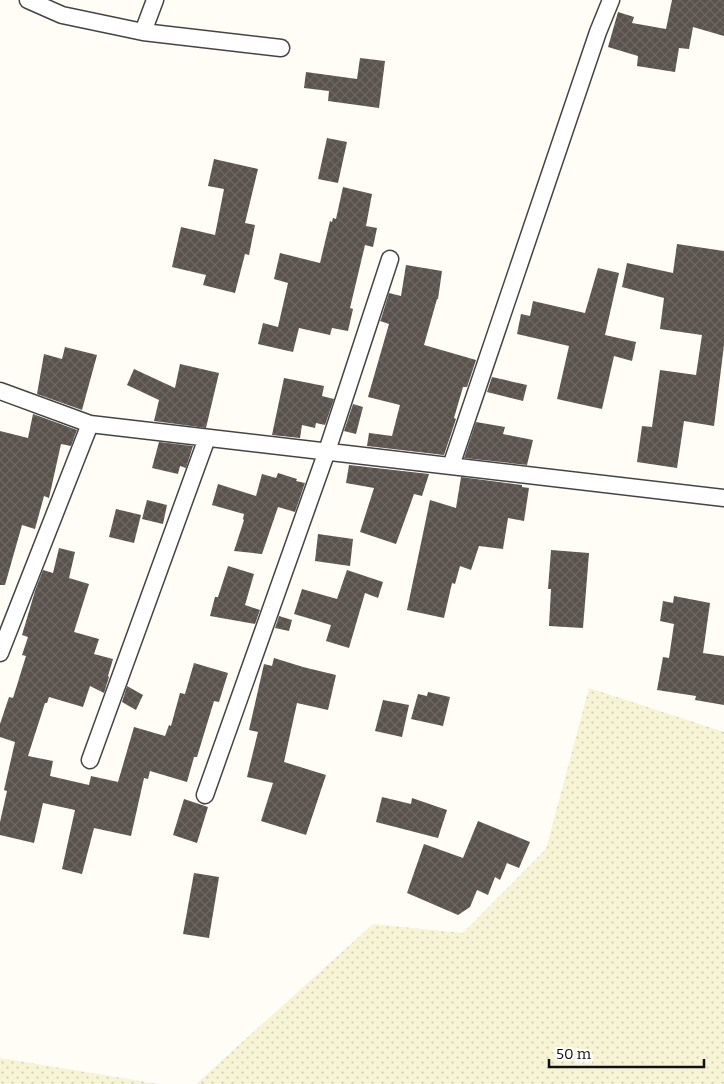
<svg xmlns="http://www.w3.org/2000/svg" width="724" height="1084" font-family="Bitter,serif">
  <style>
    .farmland { fill: url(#farmland-dots) }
    .building { fill: url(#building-cross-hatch) }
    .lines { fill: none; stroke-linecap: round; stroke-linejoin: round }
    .street-casing { stroke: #444; stroke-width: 19 }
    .street { stroke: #fff; stroke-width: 16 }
  </style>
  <defs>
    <pattern id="farmland-dots" width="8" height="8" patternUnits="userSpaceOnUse" patternTransform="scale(1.25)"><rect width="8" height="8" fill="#f6f4d4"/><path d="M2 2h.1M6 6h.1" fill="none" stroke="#d2d0b5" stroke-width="1.8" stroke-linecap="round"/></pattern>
    <pattern id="building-cross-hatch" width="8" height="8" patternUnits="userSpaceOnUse" patternTransform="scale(1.25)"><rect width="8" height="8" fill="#5a524d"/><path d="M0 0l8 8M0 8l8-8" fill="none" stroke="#6d6662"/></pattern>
  </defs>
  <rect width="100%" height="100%" fill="#fffdf5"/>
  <!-- farmland -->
  <path class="farmland" d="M589 688 724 732V1084H196L373 924 463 933 546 849Z
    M0 1058 159 1084H0Z"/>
  <!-- building -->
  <path class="building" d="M672 0H724V36L693 27 689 49 679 48 675 72 637 66 638 56 608 47 618 12 634 17 632 23 666 29Z
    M360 58 385 61 379 108 328 101 329 91 304 88 306 72 357 79Z
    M327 138 347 142 338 183 318 179Z
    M214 159 258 169 245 223 255 225 249 255 245 254 235 293 203 285 206 275 172 267 181 227 215 235 224 189 208 186Z
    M343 187 372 194 366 226 377 228 373 247 365 245 350 308 353 309 348 331 332 328 330 335 299 328 293 352 258 344 263 323 278 327 288 283 274 279 280 253 320 263 330 221 332 222 333 218 336 219Z
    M677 244 724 251V345L714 426 684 421 677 468 637 462 642 426 652 427 660 370 696 375 702 335 660 329 664 298 622 287 627 263 673 273Z
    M406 265 442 271 438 299H437L424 345 476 360 467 387H463L454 418 456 419 444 455 367 446 369 433 392 436 400 405 368 397 389 324 380 321 381 319 389 293 401 296Z
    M598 268 619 273 605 335 636 342 632 361 614 356 602 409 557 399 569 346 517 334 521 314 530 316 533 301 585 313Z
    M65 347 97 355 82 410 37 394 44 354 62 359Z
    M180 364 219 373 206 428 154 421 159 400 127 385 134 369 175 388Z
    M492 377 527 385 523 401 487 392Z
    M284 378 324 386 322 396 334 399 325 425 316 423 315 428 302 425 300 438 272 435Z
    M353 404 363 407 356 434 344 431Z
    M33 414 77 430 71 446 61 444 49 498 44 496 35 529 22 525 5 585H0V431L28 438Z
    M476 422 505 427 503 434 533 440 527 465 464 458Z
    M159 442 193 446 186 468 180 466 178 474 152 468Z
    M349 465 429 474 422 496 414 494 396 544 360 532 374 488 346 483Z
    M278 473 297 479 296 481 305 483 295 512 278 507 262 554 234 551 244 520 243 519 244 514 212 505 218 484 256 496 262 474 276 478Z
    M461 477 522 485V487L529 488 524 521 508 518 503 549 479 546 471 570 460 566 455 584 452 583 444 618 407 610 430 500 456 508Z
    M147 500 167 505 163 524 142 519Z
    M116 509 141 515 134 543 109 537Z
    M318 534 353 539 350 566 315 561Z
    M59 548 75 552 69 578 89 584 74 632 99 639 94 654 113 659 108 676 109 677 104 693 90 686 83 707 49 697 47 703H45L28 756 53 761 50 776 89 785 91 776 118 782 134 727 165 736 169 725 171 726 180 693 185 694 194 663 228 673 219 702 214 701 197 757H194L187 782 150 771 148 779 144 778 131 836 94 828 82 874 62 869 75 810 43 803 34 843 0 835V822L7 791 4 790 15 742 0 737V724L9 697 13 698 26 656 22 655 28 637 22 635 35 591 43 570 53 573Z
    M551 550 589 553 583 628 549 626 551 589H548Z
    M228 566 254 574 245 605 260 610 255 624 210 616 215 597H218Z
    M347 570 383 582 378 598 365 593 349 648 326 641 331 625 294 614 302 589 337 599Z
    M674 596 710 603 703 653 724 656V705L695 700 696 696 657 690 663 657 669 658 674 624 660 621 663 601 673 603Z
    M279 616 292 620 289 631 275 628Z
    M274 658 303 667 336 675 328 710 297 703 284 762 326 775 306 835 261 821 273 783 247 777 258 732 249 730 264 664 272 666Z
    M127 686 143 695 136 710 122 702Z
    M428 692 450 697 443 726 411 719 418 694 427 696Z
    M383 700 409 705 402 737 375 731Z
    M382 797 411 804 412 798 447 810 438 838 376 822Z
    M184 799 208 807 197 843 173 835Z
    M478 821 530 842 519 868 507 863 500 880 495 877 488 895 477 890 470 907 458 915 407 893 424 844 463 858Z
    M194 873 219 877 209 938 183 934Z"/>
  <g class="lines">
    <!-- street casing -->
    <g class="street-casing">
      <path id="street" d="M28 0 62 15 143 32 155 0
        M143 32 281 48
        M0 391 90 424 724 498
        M451 466 598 32 611 0
        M0 653 90 424
        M90 760 207 438
        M205 795 327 451 390 259"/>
    </g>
    <!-- street -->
    <use href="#street" class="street"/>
  </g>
  <!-- scale -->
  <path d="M549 1059v8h155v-8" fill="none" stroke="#111111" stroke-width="2.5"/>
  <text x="556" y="1059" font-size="15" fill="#111111" stroke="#ffffff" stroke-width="4" paint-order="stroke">50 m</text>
</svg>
